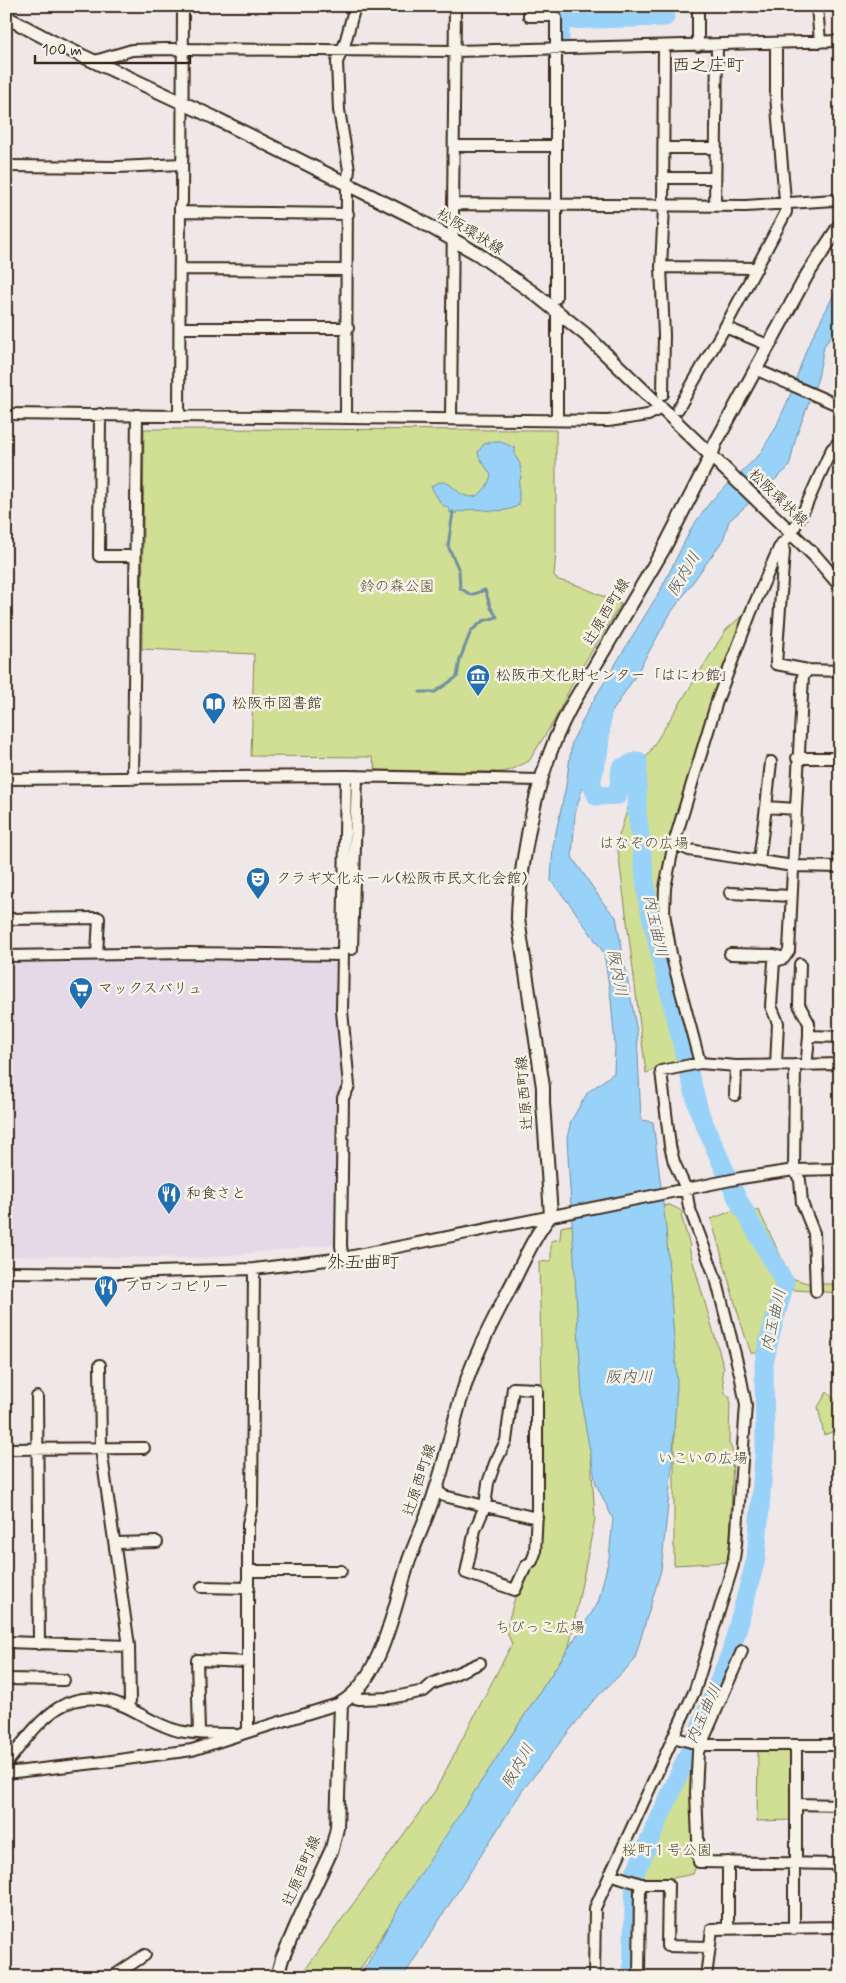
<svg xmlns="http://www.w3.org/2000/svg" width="846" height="1983" font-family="Mynerve,'Klee One',sans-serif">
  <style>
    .built { fill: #e5d9e8 }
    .green { fill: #d0df93; stroke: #868458 }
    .water { fill: #99d2f9; stroke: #738fa1 }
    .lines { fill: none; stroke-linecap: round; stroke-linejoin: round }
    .stream { stroke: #738fa1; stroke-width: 3 }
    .river { stroke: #99d2f9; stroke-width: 19 }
    .minor-casing { stroke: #3b2a1e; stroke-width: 14 }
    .major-casing { stroke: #3b2a1e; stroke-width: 16 }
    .minor { stroke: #f7f3e8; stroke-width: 10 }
    .major { stroke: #f7f3e8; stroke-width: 12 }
    .labels { text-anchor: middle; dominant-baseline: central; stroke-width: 5; stroke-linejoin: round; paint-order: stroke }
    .street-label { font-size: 15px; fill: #3b2a1e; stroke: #f7f3e8 }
    .park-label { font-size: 15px; fill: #594e35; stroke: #f7f3e8 }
    .poi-label { font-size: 15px; fill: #3b2a1e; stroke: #f7f3e8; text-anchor: start }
    .water-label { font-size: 16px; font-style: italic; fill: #525455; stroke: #f7f3e8 }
    .quarter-label { font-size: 18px; fill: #3b2a1e; stroke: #f7f3e8 }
  </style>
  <rect width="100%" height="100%" fill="#efe7e8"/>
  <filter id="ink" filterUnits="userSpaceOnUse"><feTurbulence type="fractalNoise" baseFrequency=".02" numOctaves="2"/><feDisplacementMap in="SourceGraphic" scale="10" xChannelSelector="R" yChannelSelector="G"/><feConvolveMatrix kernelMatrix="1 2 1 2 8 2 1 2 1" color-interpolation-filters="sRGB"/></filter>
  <g filter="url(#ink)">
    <!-- built -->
    <path class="built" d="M533 6H663V15L562 19V10L533 9Z
      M6 960H333L338 967 340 1045 343 1069V1087L336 1097 335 1244 204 1258 15 1256 6 1249Z"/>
    <!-- green -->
    <path class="green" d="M144 429 556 430V552L554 575 558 580 577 585 621 604 575 678 555 719 529 761 511 770 502 772 376 770 372 757 251 756 254 654 142 649Z
      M747 611 662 886 694 1057 691 1060 658 1068 646 1073 617 842 642 764 726 630Z
      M741 1191 747 1208 759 1211 791 1278 811 1284H840V1293L782 1289 772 1295 757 1353H751C735 1309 725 1264 711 1219L734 1210 732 1194Z
      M670 1205 680 1210 683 1213 681 1215 690 1246 689 1248 724 1368 722 1372 725 1393 727 1396 730 1397 729 1443 733 1452 730 1544 727 1562 674 1565V1371L660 1206Z
      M576 1224 595 1519 569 1647 355 1977H300L435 1791 512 1644 506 1630 516 1594 529 1570 540 1499 542 1386 539 1262 551 1261V1241L560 1239 561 1227Z
      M827 1392 840 1406V1429L824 1435 818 1407Z
      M685 1749 694 1752V1837L696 1866 693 1874C672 1879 651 1881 630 1875L627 1870 656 1814 664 1791Z
      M758 1749H789L793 1753 792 1820 757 1821Z"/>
    <!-- water -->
    <path class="water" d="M840 282V323L824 346 818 378 796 437 789 467 729 521 723 540 670 614 634 678 608 718 593 753 575 813 572 857 604 904 616 917 637 1032 641 1120 653 1122 666 1228 677 1381 672 1467 661 1570 634 1661 592 1702 522 1791 403 1977H360L399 1907 598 1603 609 1558 613 1519 596 1484 583 1413 567 1138 571 1121 588 1092 614 1073 615 1046 611 999 604 953 572 907 551 881 553 846 566 786 572 742 590 706 660 591 692 527 711 501 760 454 775 429 789 398 807 348Z
      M492 442H501L515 448V455L520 464 521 479 519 481V505C498 518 476 504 463 512L457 511 456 514 453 512 450 513V509L442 505 431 487C448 473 453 492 466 496 479 501 489 485 491 475L479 457 478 452 484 444Z"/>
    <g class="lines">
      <!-- stream -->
      <path class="stream" d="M420 692H435L457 677 460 659 471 631 483 621 497 617 491 608 485 590 471 595 460 588 459 570 448 546 453 512
        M6 1687V1711"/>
      <!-- river -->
      <path class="river" d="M560 42V20L665 17V6
        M602 712 599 750 591 783 597 796 618 795 621 768 638 761 637 811 648 904 689 1073 700 1114 737 1198 785 1283 770 1336 764 1364 765 1443 756 1559 731 1652 698 1732 635 1873 632 1977"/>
      <!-- minor casing -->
      <g class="minor-casing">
        <path id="minor" d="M529 6V16H554L556 18V298
          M817 6 820 42
          M698 46V6
          M95 61 132 50 164 49 455 51 840 41
          M454 146H556
          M664 148H716
          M6 166 118 167 182 164
          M663 178H715
          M453 204 746 206 834 200 840 202
          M715 206 717 45
          M663 207 664 47
          M180 212 348 214
          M661 267 757 268
          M180 269 347 270
          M557 311V420
          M725 327 768 345
          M180 328H348
          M755 369 840 406
          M663 394 664 335 661 267 664 207
          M678 409 725 327 786 212 776 96V43
          M6 414 608 421 648 415 661 408
          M100 414 99 556H135
          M179 416 180 205 182 202 183 6
          M346 418 347 184 349 170 339 110 337 62 345 43 355 6
          M451 419 455 6
          M782 543 784 551 776 664 808 670 803 676 796 809
          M808 670 840 671
          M797 758H840
          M6 779 346 776 539 780
          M133 779 137 415
          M766 807 771 762
          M674 843 689 850 793 866 840 867
          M759 860 766 807 796 809 789 951 784 958 774 962 771 1006 778 1023 776 1065
          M730 893 791 896
          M6 919 99 918 97 954
          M352 949 357 776
          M730 954 774 955 784 958
          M6 956 189 953 343 955
          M800 964 799 1005 809 1023V1036L840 1037
          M807 1058 809 1036
          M700 1063 671 954 664 913 665 888 674 843 718 698 751 612 779 548 791 534 805 508 827 459 832 449 840 441
          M795 1065 840 1064
          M735 1095 736 1066
          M343 1258 341 1246 343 1098 349 1086 342 1011 346 776
          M6 1272 123 1273 254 1269 343 1258 741 1178 794 1170 840 1169
          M37 1397 39 1644
          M6 1449 144 1448
          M436 1490 444 1496 485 1506 475 1530 466 1573 515 1590 526 1566 532 1561 535 1553 537 1510V1389L513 1388 506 1441 495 1463 488 1483 485 1506 537 1518
          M115 1543 157 1542
          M249 1571H341
          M202 1587 249 1588
          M6 1642 129 1646 101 1449 100 1365
          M129 1646 130 1701
          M742 1651 698 1752 696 1793 699 1862 840 1864
          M6 1679 64 1680
          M352 1697 359 1699 390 1698 424 1691 432 1684 480 1663
          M199 1732 197 1660 248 1662
          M248 1732 341 1703
          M673 1737 702 1745H840
          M796 1745V1864
          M6 1764C39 1722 65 1681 124 1706 142 1714 160 1727 179 1731 196 1735 216 1733 233 1734
          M6 1773 104 1762 192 1750 248 1732V1524L252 1505 254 1269
          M796 1804 840 1805
          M794 1864V1929
          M839 1864 840 1927
          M610 1874 641 1884H668L667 1946 709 1947
          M728 1929V1862
          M112 1977 145 1955
          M594 1977 595 1908 695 1690 733 1565 736 1544 746 1405 740 1374 717 1282 689 1207 686 1189 674 1162 670 1146 661 1071 700 1063 736 1066 795 1065 794 1170 800 1180 802 1203 814 1233 816 1291
          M639 1977 640 1888 641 1884
          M706 1977 712 1929 840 1927"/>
      </g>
      <!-- major casing -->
      <g class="major-casing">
        <path id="major" d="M6 17 57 44 215 118 415 218 478 254 535 294 585 334 815 556 840 585
          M277 1977 282 1959 297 1924 332 1849 337 1828 341 1703C382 1680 395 1603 409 1560 418 1536 429 1513 436 1489 446 1459 452 1428 461 1398 473 1357 493 1321 512 1284 524 1260 534 1236 551 1215L543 1103V1087L518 919C518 899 521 878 524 858 532 805 545 755 570 708L663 550 711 456 715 444 807 275 840 225"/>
      </g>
      <!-- minor -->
      <use href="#minor" class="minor"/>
      <!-- major -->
      <use href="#major" class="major"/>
    </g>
  </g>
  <!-- icons -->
  <defs>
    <g id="museum-pin" transform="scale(1.25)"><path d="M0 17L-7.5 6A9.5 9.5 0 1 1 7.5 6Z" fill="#1f6fb2" stroke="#f7f3e8"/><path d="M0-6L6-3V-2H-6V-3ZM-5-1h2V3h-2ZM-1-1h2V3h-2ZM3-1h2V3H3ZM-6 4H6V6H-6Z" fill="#fff"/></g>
    <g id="library-pin" transform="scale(1.25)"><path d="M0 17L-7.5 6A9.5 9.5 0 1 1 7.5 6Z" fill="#1f6fb2" stroke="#f7f3e8"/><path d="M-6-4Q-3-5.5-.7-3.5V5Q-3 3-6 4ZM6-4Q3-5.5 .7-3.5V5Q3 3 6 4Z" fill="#fff"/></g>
    <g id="theatre-pin" transform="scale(1.25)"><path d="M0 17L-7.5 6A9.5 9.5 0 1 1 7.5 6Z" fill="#1f6fb2" stroke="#f7f3e8"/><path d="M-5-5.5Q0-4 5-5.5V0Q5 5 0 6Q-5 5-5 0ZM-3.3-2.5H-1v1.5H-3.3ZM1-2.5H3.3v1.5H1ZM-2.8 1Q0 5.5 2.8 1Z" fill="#fff"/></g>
    <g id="supermarket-pin" transform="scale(1.25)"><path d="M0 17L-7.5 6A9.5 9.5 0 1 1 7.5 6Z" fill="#1f6fb2" stroke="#f7f3e8"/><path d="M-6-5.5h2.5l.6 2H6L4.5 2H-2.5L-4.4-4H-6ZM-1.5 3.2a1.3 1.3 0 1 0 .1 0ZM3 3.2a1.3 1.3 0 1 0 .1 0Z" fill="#fff"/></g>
    <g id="restaurant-pin" transform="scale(1.25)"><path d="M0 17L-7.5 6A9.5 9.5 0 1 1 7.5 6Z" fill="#1f6fb2" stroke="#f7f3e8"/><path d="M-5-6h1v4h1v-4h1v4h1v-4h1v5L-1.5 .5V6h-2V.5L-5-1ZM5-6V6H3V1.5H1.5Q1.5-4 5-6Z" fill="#fff"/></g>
  </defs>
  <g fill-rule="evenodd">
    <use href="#museum-pin" x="478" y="676"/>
    <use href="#library-pin" x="214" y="704"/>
    <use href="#theatre-pin" x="258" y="879"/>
    <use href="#supermarket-pin" x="81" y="989"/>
    <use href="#restaurant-pin" x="169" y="1194"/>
    <use href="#restaurant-pin" x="106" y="1287"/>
  </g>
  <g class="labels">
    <!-- street labels -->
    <g class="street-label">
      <text transform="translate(470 232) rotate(31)">松阪環状線</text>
      <text transform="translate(778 498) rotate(44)">松阪環状線</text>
      <text transform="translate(607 612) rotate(-59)">辻原西町線</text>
      <text transform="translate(525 1093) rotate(-95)">辻原西町線</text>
      <text transform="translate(420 1480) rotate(-72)">辻原西町線</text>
      <text transform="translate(302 1871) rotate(-67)">辻原西町線</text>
    </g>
    <!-- park labels -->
    <g class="park-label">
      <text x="397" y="587">鈴の森公園</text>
      <text x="644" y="844">はなぞの広場</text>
      <text x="703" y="1459">いこいの広場</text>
      <text x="540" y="1628">ちびっこ広場</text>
      <text x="667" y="1851">桜町１号公園</text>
    </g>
    <!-- poi labels -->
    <g class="poi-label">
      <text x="496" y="676">松阪市文化財センター「はにわ館」</text>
      <text x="232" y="704">松阪市図書館</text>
      <text x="276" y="879">クラギ文化ホール(松阪市民文化会館)</text>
      <text x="98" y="989">マックスバリュ</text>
      <text x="186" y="1194">和食さと</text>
      <text x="124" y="1287">ブロンコビリー</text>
    </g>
    <!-- water labels -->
    <g class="water-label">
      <text transform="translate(684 574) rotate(-59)">阪内川</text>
      <text transform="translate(655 926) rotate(78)">内玉曲川</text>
      <text transform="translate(617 973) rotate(79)">阪内川</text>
      <text transform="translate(774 1320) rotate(-77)">内玉曲川</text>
      <text x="629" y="1377">阪内川</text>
      <text transform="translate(704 1714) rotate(-66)">内玉曲川</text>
      <text transform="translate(518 1766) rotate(-60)">阪内川</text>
    </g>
    <!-- quarter labels -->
    <g class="quarter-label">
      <text x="708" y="66">西之庄町</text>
      <text x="363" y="1263">外五曲町</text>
    </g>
  </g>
  <!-- margin -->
  <rect width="846" height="1983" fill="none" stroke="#f7f3e8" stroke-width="25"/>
  <rect x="12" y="12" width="821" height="1958" fill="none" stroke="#3b2a1e" stroke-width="2" filter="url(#ink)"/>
  <!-- scale -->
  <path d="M35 55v8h155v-8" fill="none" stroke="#3b2a1e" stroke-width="2.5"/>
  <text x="42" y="55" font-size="15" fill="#3b2a1e" stroke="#f7f3e8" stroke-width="4" paint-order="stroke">100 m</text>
</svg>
